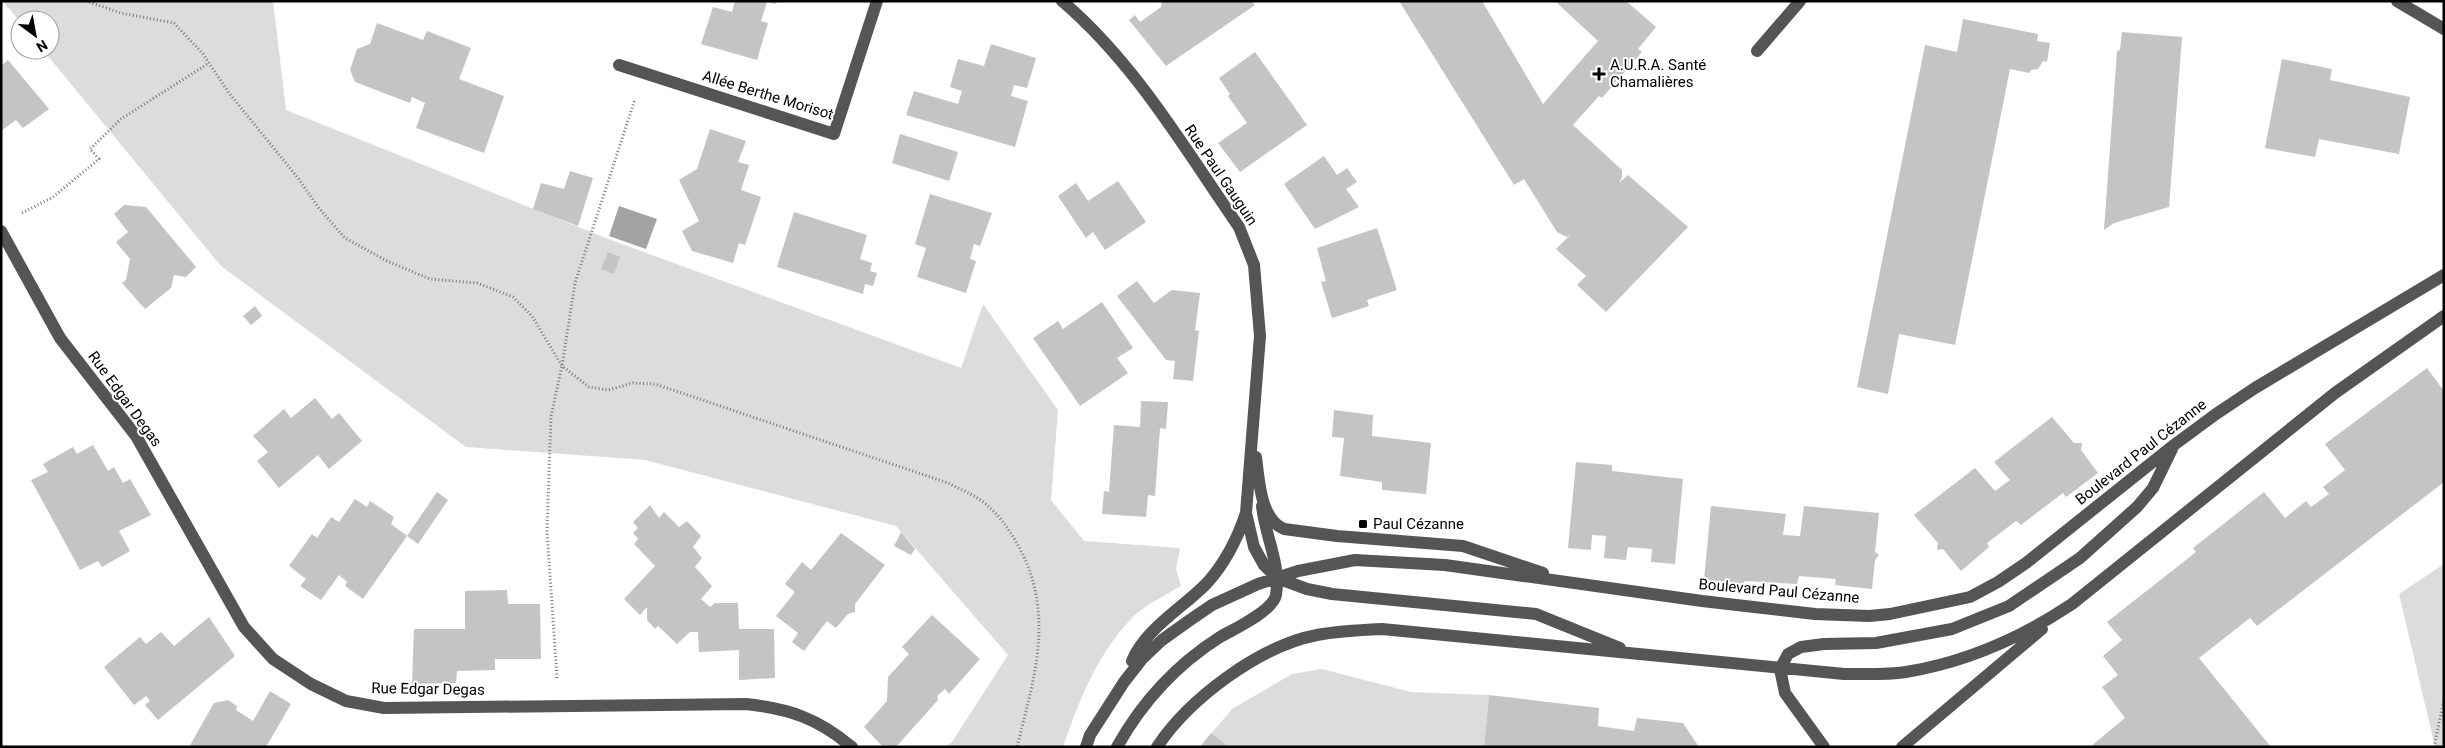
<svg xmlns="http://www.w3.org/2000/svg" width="2445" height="748" font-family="Roboto,sans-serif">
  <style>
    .green { fill: #dcdcdc }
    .water { fill: #a3a3a3 }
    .building { fill: #c4c4c4 }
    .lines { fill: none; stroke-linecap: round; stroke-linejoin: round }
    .path { stroke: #777; stroke-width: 3; stroke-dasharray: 1 2.5; stroke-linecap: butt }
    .minor { stroke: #555; stroke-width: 12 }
    .poi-dot { fill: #000; stroke: #fff; stroke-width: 2 }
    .labels { text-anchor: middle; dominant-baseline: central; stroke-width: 4; stroke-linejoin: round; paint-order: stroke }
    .poi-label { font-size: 15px; fill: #000; stroke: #fff; text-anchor: start }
    .street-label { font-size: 15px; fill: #000; stroke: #fff }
  </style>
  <rect width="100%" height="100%" fill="#fff"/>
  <!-- green -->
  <path class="green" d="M3 1H273L286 110 611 240 961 368 983 304 1058 410 1051 500 1084 541 1180 548 1176 569 1181 586C1166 595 1148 603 1135 615 1098 652 1080 698 1063 747H945L952 742 1008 655 896 526 645 460 466 447 221 266 43 50H50V20H20V22Z
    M2444 564V747H2435L2399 594Z
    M1322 669 1411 692 1489 695 1484 747H1200L1232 709 1292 674Z"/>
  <!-- water -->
  <path class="water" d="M619 206 657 219 646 249 609 236Z"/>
  <!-- building -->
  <path class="building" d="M735 1H779L775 4 767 2 761 21 768 23 757 60 701 44 713 7 732 12Z
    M1162 1H1252L1255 5 1166 66 1129 20 1135 15 1140 22 1161 7Z
    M1399 1H1482L1543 104 1598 41 1555 1H1626L1656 27 1638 49 1642 52 1602 98 1599 96 1573 125 1622 170V177L1619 183 1628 175 1688 227 1606 312 1577 285 1586 276 1556 249 1571 234 1567 237 1557 232 1524 179 1514 185Z
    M1963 19 2038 34 2037 41 2050 43 2047 62 2043 61 2038 69 2031 70 2029 73 2010 69 1955 345 1899 334 1888 394 1857 387 1925 45 1957 52Z
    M377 23 423 40 427 31 471 48 459 79 504 96 484 153 416 128 425 103 412 97 410 103 355 82 350 70 357 49 370 44Z
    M2122 32 2182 37 2169 207 2114 223 2104 230 2117 51 2120 50Z
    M991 44 1036 58 1027 88 1014 85 1011 96 1028 101 1015 147 906 115 914 91 958 104 962 91 950 87 958 59 984 66Z
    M1255 52 1307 125 1240 172 1218 143 1247 123 1228 96 1230 94 1219 78Z
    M2282 59 2332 69 2330 80 2410 97 2399 154 2319 139 2315 157 2265 148Z
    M8 60 49 109 23 128 16 120 1 131V66Z
    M710 129 746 141 738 162 749 165 741 190 761 197 745 245 739 243 733 263 692 251 682 231 699 221 679 180 697 169Z
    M900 134 958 152 949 181 892 163Z
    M1324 156 1337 175 1347 168 1357 182 1346 189 1359 207 1315 229 1284 184Z
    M570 171 593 178 578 226 533 209 541 183 564 189Z
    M1118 181 1146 222 1105 250 1093 232 1086 238 1058 196 1076 183 1088 201Z
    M930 194 992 213 980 246 974 244 970 259 976 261 966 293 917 277 926 248 915 244Z
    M124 205 146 207 196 267 186 277 174 275 171 288 145 309 122 283 126 280 130 259 116 242 128 232 114 214Z
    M794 212 867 235 860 259 872 263 870 271 877 273 873 286 865 284 863 294 777 267Z
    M1377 228 1397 290 1367 300 1369 306 1332 318 1321 282 1326 281 1317 248Z
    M608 252 620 257 614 274 601 269Z
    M1137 281 1154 303 1172 290 1200 293 1195 330 1199 331 1193 381 1173 379 1175 361 1166 360 1117 296Z
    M1102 302 1133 348 1117 358 1128 373 1080 406 1033 338 1058 321 1063 329Z
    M255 306 262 316 251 325 243 316Z
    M2427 368 2444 391V482L2257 626 2250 618 2199 658 2271 747H2090L2125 718 2102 687 2118 675 2103 656 2122 640 2107 622 2196 552 2193 548 2264 492 2285 518 2306 501 2311 507 2329 494 2323 487 2345 470 2325 444Z
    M315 398 332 419 339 413 362 441 329 469 318 455 279 488 257 461 268 452 253 436 284 409 291 418Z
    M1141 401 1168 402 1166 429 1160 428 1155 496 1148 495 1146 517 1102 514 1104 491 1109 492 1114 425 1140 427Z
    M1334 410 1373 415 1372 436 1431 443 1426 494 1382 490V482L1340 476 1344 438 1332 437Z
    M2052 417 2074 443H2082L2081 450 2098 473 2066 497 2063 493 2021 525 2016 521 1987 543 1989 547 1961 571 1943 549 1937 550 1938 543 1914 515 1975 468 1995 491 2010 480 1994 462Z
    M93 445 108 471 114 467 123 483 130 479 151 515 119 531 130 551 102 567 98 561 80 570 31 480 48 472 43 464 73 447 77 454Z
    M1576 462 1612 465V471L1683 479 1675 564 1651 562 1652 549 1628 547 1626 560 1604 558 1606 536 1592 535 1591 550 1568 548Z
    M437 492 448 500 418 544 407 536Z
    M355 499 367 507 370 501 394 517 391 524 407 536 363 599 345 586 347 582 339 575 321 600 300 586 306 579 289 566 312 534 317 538 331 517 339 522Z
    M650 505 659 518 664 512 679 527 687 521 701 536 693 547 702 558 695 567 712 586 701 599 710 607 715 603H738L739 629H774L775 678 739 680V650L699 652 698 632H690L677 644 658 626 655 629 647 620V607L640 615 624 599 655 566 634 544 638 539 633 533 638 528 633 522Z
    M1711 506 1786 514 1783 535 1800 536 1804 506 1879 513 1875 552 1879 555 1875 560 1872 589 1835 585 1836 579 1799 576 1797 584 1744 581V585L1704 580Z
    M901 532 915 549 911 555 894 546Z
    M841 533 885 565 855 604V612L848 614 836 628 827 621 804 651 792 642 798 633 776 616 795 592 785 584 802 562 811 570Z
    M507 590 508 604H540L541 659H495V670L457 671 456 683 412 684 414 629H465V591Z
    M932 615 980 659 949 694 945 689 937 696 938 700 896 747H883L864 727 887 701 888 677 909 654 902 647Z
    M209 617 235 656 158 720 145 705 150 701 146 696 134 705 104 667 140 637 146 644 161 632 174 646Z
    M270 691 291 704 266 747H189L214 703 228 700 237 706 236 710 253 721Z
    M1489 695 1599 708 1598 726 1634 731 1637 718 1683 723 1699 747H1484Z
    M1211 733 1228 747H1200Z"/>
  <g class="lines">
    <!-- path -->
    <path class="path" d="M86 1 121 13 174 23 203 54 229 93 298 178 318 207 345 238 387 261 430 279 477 283 513 297 532 316 562 366 589 387 608 390 633 383 655 384 948 483C961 490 978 496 988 506 1001 517 1012 534 1020 549 1055 616 1034 678 1017 747
      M22 213 53 197 99 159 90 149 121 119 209 63
      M557 678 547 531 551 416 562 366 575 283 635 99
      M2434 747 2444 699"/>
    <!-- minor -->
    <path class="minor" d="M1062 1C1135 63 1185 149 1239 227L1254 265 1260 336 1246 513 1254 547 1264 565 1277 578 1307 589 1332 594 1536 614 1620 648
      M2397 1 2444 29
      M1757 51 1800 1
      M619 65 834 134 877 1
      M1 231 60 338 136 436 244 627 273 659 311 684 346 701 384 708 746 704C790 709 817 718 852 747
      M1256 457C1259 479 1260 519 1284 529L1337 536 1463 546 1543 573
      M1132 661C1146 628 1183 608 1207 583 1226 562 1237 540 1246 513
      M1086 747 1090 735 1124 682 1142 659 1162 640 1190 620 1212 605 1258 584 1298 571 1355 560 1445 565 1702 601 1815 614 1869 616 1890 614 1970 597 1998 582 2026 563 2174 445 2216 414 2255 388 2444 275
      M1117 747C1142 702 1176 665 1220 637 1234 629 1273 611 1276 595 1281 564 1265 536 1262 506
      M1157 747C1189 699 1259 646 1317 635 1338 631 1360 630 1382 629L1844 674C1864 674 1886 675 1906 672 1967 662 2021 638 2072 604L2335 393 2444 316
      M1824 747 1785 693 1780 669 1788 654 1801 647 1824 644 1876 643 1952 629 2009 606 2080 558 2137 507 2153 488 2172 449
      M1902 747 2042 629"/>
  </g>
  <!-- markers -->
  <g class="poi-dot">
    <path d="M1596.5 66.5h5v5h5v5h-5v5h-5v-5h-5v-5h5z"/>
    <rect x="1358" y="519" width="10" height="10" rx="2.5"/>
  </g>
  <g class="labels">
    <!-- poi labels -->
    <g class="poi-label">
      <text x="1610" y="65">A.U.R.A. Santé<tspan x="1610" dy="17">Chamalières</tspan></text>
      <text x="1373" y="524">Paul Cézanne</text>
    </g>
    <!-- street labels -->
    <g class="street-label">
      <text transform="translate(768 95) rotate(17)">Allée Berthe Morisot</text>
      <text transform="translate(1221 175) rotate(56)">Rue Paul Gauguin</text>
      <text transform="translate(125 399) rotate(54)">Rue Edgar Degas</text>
      <text transform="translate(2141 452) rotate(-38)">Boulevard Paul Cézanne</text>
      <text transform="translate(1779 591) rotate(5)">Boulevard Paul Cézanne</text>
      <text transform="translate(428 689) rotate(1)">Rue Edgar Degas</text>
    </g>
  </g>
  <!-- border -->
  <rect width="2445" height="748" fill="none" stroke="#000000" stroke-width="5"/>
  <!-- north arrow -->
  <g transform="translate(35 35) rotate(148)"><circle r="24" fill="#ffffff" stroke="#999999"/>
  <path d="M0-4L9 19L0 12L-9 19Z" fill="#000000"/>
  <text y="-8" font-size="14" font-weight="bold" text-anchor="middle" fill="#000000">N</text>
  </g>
</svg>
